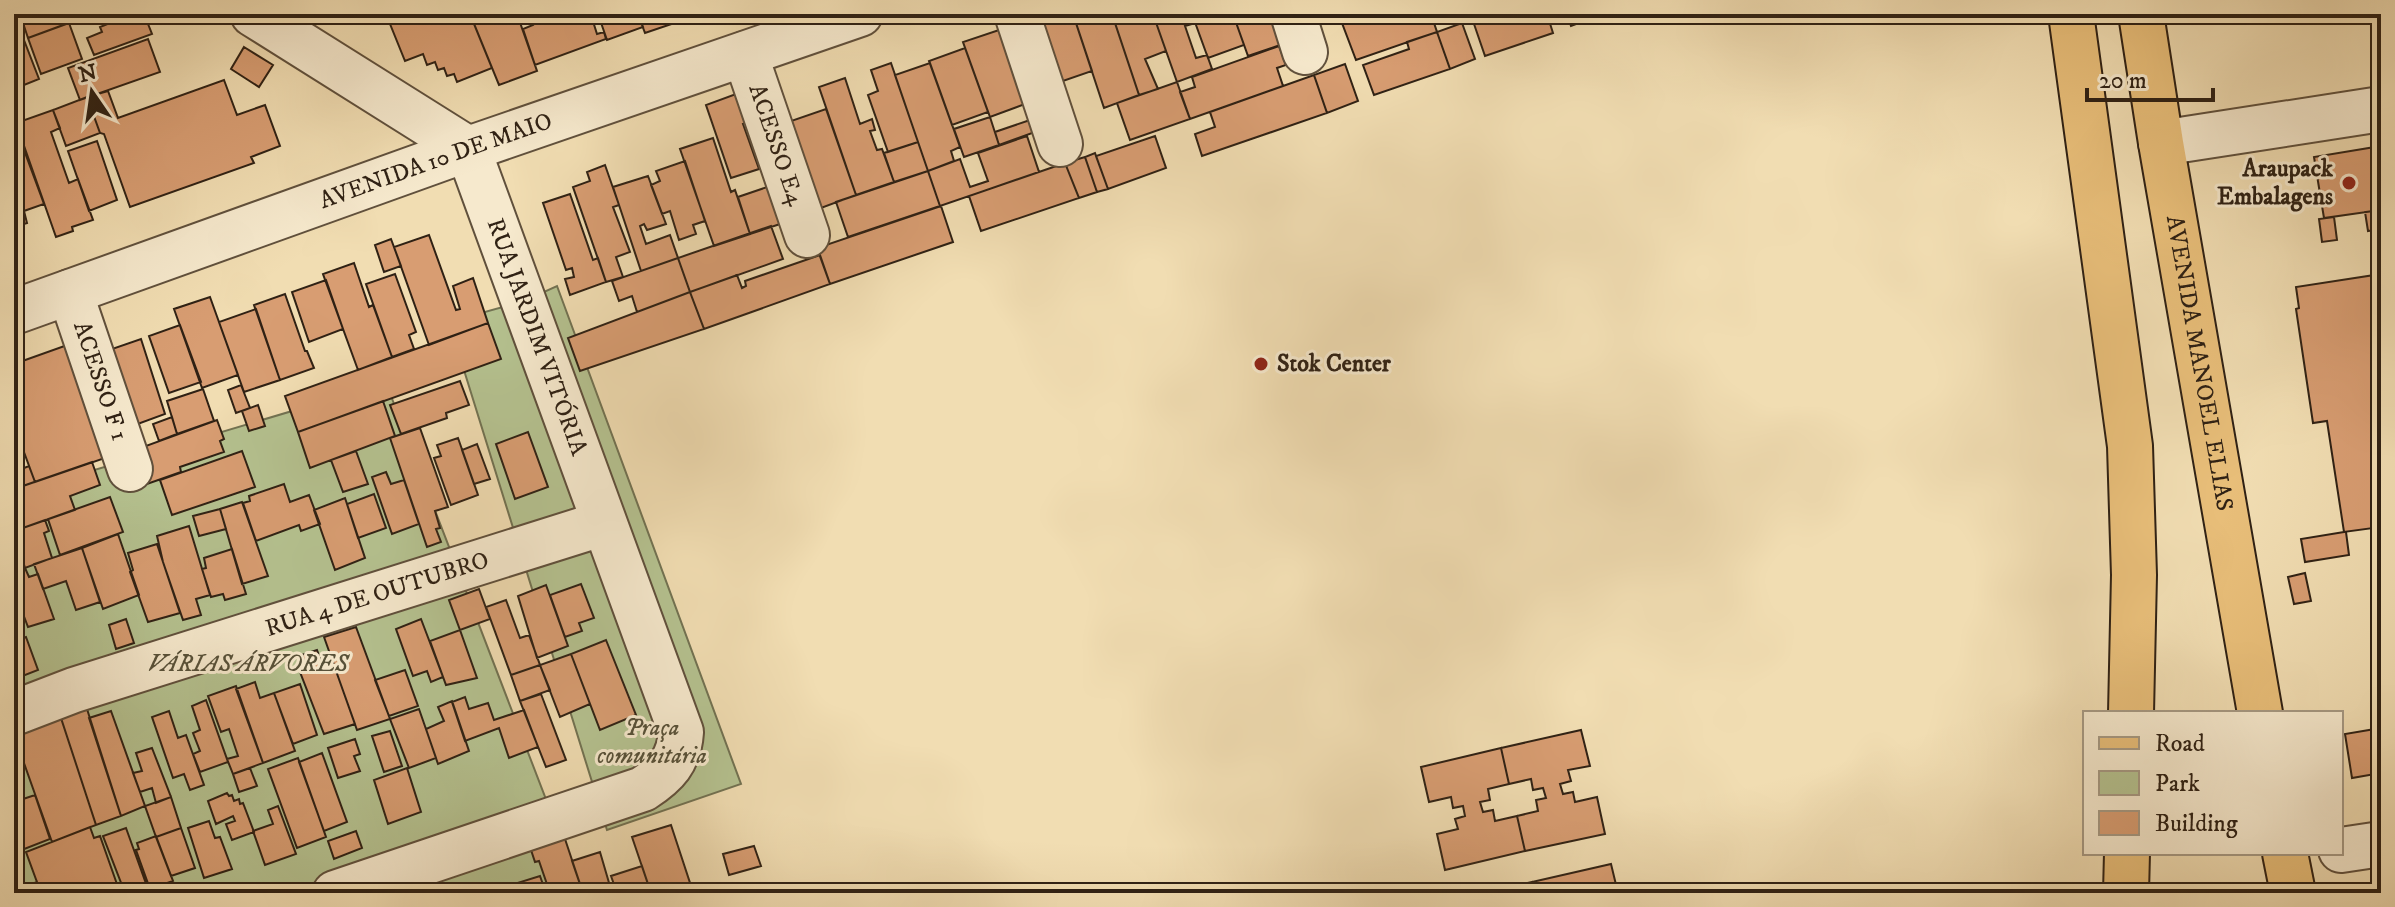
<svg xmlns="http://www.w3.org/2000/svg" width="2395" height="907" font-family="'IM FELL DW Pica',serif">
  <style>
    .green { fill: #b5c290; stroke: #727252; stroke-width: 2 }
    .building { fill: #d89d72; stroke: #2f2114; stroke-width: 2 }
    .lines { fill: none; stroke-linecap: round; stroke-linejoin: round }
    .minor-casing { stroke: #60503c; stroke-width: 48 }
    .major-casing { stroke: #2f2114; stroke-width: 48 }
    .minor { stroke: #f6e9cd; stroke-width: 44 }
    .major { stroke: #e8be79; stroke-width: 44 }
    .poi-dot { fill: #8f2418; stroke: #f6e9cd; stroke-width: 3 }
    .labels { text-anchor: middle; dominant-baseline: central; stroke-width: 6; stroke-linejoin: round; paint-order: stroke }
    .street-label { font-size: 24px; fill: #2f2114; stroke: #f6e9cd }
    .poi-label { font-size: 24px; font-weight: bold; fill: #2f2114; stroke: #f6e9cd; text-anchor: end }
    .park-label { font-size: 24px; font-style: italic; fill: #575139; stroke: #f6e9cd }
  </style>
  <rect width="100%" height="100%" fill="#f1ddb2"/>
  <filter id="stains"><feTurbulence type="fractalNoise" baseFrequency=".0025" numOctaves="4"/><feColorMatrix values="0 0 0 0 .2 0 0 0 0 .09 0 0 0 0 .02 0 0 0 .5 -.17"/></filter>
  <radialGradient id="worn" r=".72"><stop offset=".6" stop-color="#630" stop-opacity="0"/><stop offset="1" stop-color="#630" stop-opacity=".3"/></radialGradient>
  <!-- green -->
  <path class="green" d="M557 286 741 784 607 830 449 322 524 301Z
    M386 383 582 893H14V494Z"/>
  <!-- building -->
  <path class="building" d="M20 14H93L28 38Z
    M132 14H144L152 34 94 55 87 38 102 32 100 27Z
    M386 14H470L492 68 457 82 454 74 447 76 444 68 438 70 435 62 427 65 423 54 405 61Z
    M470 14H517L537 71 499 85Z
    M529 14H595L591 15 597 34 604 32 606 39 535 65 523 29 533 25Z
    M598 14H638L643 27 607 40Z
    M638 14H701L645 33Z
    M1053 14H1073L1092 71 1060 82 1038 19Z
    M1073 14H1112L1139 95 1104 108Z
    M1126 14H1153L1166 51 1145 59 1158 89 1139 95 1115 23 1128 18Z
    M1153 14H1192L1195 23 1185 26 1196 58 1207 55 1212 69 1177 82Z
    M1192 14H1233L1244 45 1208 58Z
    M1233 14H1273L1283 44 1248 56Z
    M1367 14H1431L1437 32 1356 60 1342 23Z
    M1504 14H1547L1553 33 1485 56 1474 24Z
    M1567 14H1588L1590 19 1571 26Z
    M17 22 39 79 14 89V24Z
    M69 23 82 59 41 74 28 38Z
    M1462 23 1475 59 1450 69 1437 32Z
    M999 30 1025 104 990 117 963 42Z
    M1437 32 1450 69 1374 95 1363 65 1409 49 1407 42Z
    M148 39 160 72 80 100 68 68Z
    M1279 46 1286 65 1277 68 1283 86 1190 119 1180 92 1195 87 1192 77Z
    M244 47 273 65 259 87 231 69Z
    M965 48 988 112 952 125 929 61Z
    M891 63 918 142 888 152 868 95 878 91 871 70Z
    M930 63 960 147 951 151 954 161 928 171 895 75Z
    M1345 64 1358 101 1327 113 1314 75Z
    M1314 75 1327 113 1202 156 1195 134 1215 127 1210 112Z
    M845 78 860 124 872 119 875 130 870 131 877 150 882 149 894 182 856 195 819 87Z
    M224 80 237 115 265 105 280 146 251 157 254 163 130 207 104 134 100 133 87 97 108 91 118 118Z
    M1177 82 1190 119 1130 140 1117 103Z
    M736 94 746 123 743 124 759 169 731 178 706 105Z
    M87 97 100 133 66 146 53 110Z
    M826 109 856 195 821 208 791 121Z
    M53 110 60 128 51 132 69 183 78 179 93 220 72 227 73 231 56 237 16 123Z
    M990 117 999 145 964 157 954 129Z
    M1030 120 1035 132 999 145 995 132Z
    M14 123 44 204 24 211 27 223 14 227Z
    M1027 136 1039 172 940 206 928 171 960 159 970 187 988 181 978 153Z
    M1155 136 1166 168 1108 189 1096 156Z
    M713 138 731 192 735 190 750 234 714 246 680 149Z
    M97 141 117 200 89 211 68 151Z
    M918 142 928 171 894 182 884 153Z
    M2381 146V210L2324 218 2314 157Z
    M1095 153 1108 189 1097 192 1085 157Z
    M1085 157 1097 192 1079 198 1065 163Z
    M685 161 705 221 693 225 696 234 679 240 670 211 662 214 651 185 660 181 656 171Z
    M1065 163 1079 198 981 231 969 196Z
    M605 165 619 205 613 207 630 252 616 257 623 277 606 282 573 187 590 181 587 172Z
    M928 171 940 206 848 237 836 202Z
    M648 176 666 224 647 230 644 224 640 226 646 244 670 235 678 258 641 271 613 187Z
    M776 184 789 221 750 234 738 197Z
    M570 194 593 260 598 258 606 282 570 295 565 279 574 277 572 268 566 270 543 203Z
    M941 206 953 242 830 284 817 248Z
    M2381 210V229L2368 231 2365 212Z
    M2334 217 2337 240 2322 242 2319 219Z
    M771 226 783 259 690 292 678 258Z
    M429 235 456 310 460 309 453 286 473 278 488 323 429 345 394 247Z
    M391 239 401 266 384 272 375 245Z
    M820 255 830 284 704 329 690 292 737 275 742 288 746 286 745 281Z
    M678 258 690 292 637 312 632 296 619 301 612 281Z
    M354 263 369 307 373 305 392 357 358 370 323 274Z
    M395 274 416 332 409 335 414 349 392 357 366 284Z
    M2381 274V527L2344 532 2327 421 2313 423 2296 309 2299 308 2296 287Z
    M326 280 343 329 309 342 292 292Z
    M690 292 704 329 580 371 568 338Z
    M285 294 305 351H307L314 368 280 380 254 305Z
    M210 297 238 375 202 388 174 309Z
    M256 309 280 380 244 392 219 322Z
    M488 323 501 359 298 432 285 396Z
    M180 325 201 382 169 393 149 336Z
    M141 339 165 414 135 425 109 350Z
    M70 344 108 457 35 482 14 425V364Z
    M460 381 469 405 446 413 447 418 401 434 390 405Z
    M241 385 250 408 236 413 228 390Z
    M203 389 214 421 177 434 167 401Z
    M383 401 395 436 310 468 298 432Z
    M258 405 265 426 249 431 242 411Z
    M172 417 177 434 159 441 153 424Z
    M217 420 224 439 220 441 224 452 180 467 181 472 147 484 138 453 143 447Z
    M14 425 23 451 14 454Z
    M420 428 448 507 435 511 440 528 436 529 441 542 427 547 390 438Z
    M528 432 548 487 515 499 496 444Z
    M458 438 478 495 451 505 434 458 441 456 437 445Z
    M477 444 490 479 474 484 462 450Z
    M242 451 255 487 172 515 160 480Z
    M356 451 368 484 343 492 331 460Z
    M92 462 100 485 70 496 75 510 14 531V489Z
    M29 466 35 482 14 489V472Z
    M386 472 391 484 404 480 419 524 392 534 372 477Z
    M284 484 290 502 309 495 320 524 301 531 299 525 256 541 243 503 250 501 249 496Z
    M374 494 386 528 358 538 347 504Z
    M110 497 123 532 60 555 48 519Z
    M345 498 365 558 335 570 314 510Z
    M242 502 268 576 242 584 220 509Z
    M220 509 226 529 199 536 193 516Z
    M45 520 49 531 44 533 52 558 25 568 14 531Z
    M189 526 210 595 196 599 201 615 183 620 163 562 157 536Z
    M2344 532H2346L2349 555 2305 562 2301 539Z
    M118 534 139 595 103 609 82 548Z
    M14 536 25 568 14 572Z
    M157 544 180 613 148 622 130 572 133 570 128 553Z
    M82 548 100 602 76 610 66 581 43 589 34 564Z
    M232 549 246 594 225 600 223 594 211 597 202 569 206 568 204 558Z
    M25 568 29 577 38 574 54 619 28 627 14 590V572Z
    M2305 573 2311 601 2294 604 2288 577Z
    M581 584 594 618 579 623 582 631 565 637 550 595Z
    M546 585 568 646 537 658 518 596Z
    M479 589 490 619 460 630 449 600Z
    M506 600 520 638 529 635 540 665 511 675 486 607Z
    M126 619 134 643 116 649 109 625Z
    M421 619 443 677 431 682 427 671 413 676 396 629Z
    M356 627 390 719 357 730 324 637Z
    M460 630 477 678 446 685 430 641Z
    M26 637 38 670 20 677 14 661V641Z
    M606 640 636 715 600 730 571 654Z
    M317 650 321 661 331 657 355 724 324 734 300 672 307 669 302 655Z
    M571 654 590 704 560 717 540 665Z
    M540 665 550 690 520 701 511 675Z
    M405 670 418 706 389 716 375 680Z
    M255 682 260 698 274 693 295 751 263 763 236 689Z
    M300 684 317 735 293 744 274 693Z
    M236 686 263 763 233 774 227 759 238 756 229 729 221 732 208 696Z
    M541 694 566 760 546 767 520 701Z
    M465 697 469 709 488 703 494 720 524 710 538 747 509 758 499 728 465 741 452 702Z
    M206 700 228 762 200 772 193 754 200 751 193 733 200 730 192 706Z
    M452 701 469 751 438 764 426 729 444 721 438 707Z
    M87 709 121 816 96 825 61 718Z
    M419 709 436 758 409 768 390 719Z
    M111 711 145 806 121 816 89 718Z
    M169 711 178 738 186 735 204 785 190 790 184 774 173 778 152 717Z
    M61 718 96 825 52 842 14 735Z
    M2381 728V773L2352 778 2345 734Z
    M1581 730 1590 766 1568 770 1571 781 1560 784 1563 794 1573 792 1575 802 1597 797 1605 834 1525 851 1517 816 1538 811 1536 800 1546 798 1543 788 1533 790 1531 779 1509 784 1501 748Z
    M390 731 402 766 384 772 372 736Z
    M355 739 360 754 354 756 360 771 338 778 328 748Z
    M152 748 171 797 156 803 152 788 140 792 133 773 142 771 136 753Z
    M1501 748 1509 784 1488 789 1490 800 1480 802 1483 812 1493 810 1495 821 1517 816 1525 851 1445 870 1437 834 1458 829 1455 819 1465 816 1463 806 1453 808 1451 797 1429 802 1421 767Z
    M322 753 347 822 324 831 299 762Z
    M298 758 326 837 297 848 268 769Z
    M250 768 257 786 239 792 233 774Z
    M407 768 421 812 388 824 374 780Z
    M227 793 229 796 232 795 234 801 239 799 240 804 243 803 254 832 232 840 226 824 235 821 233 816 216 824 208 801Z
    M35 795 50 839 14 853V802Z
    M171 797 181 828 156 837 145 806Z
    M278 806 296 854 265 865 253 831 273 824 268 810Z
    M209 821 215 838 220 837 232 869 204 878 188 828Z
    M671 825 692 889 681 893H651L632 837Z
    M90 827 94 838 100 836 118 887 99 893H41L26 852Z
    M126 828 149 892 146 893H125L103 836Z
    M181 828 195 868 171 876 156 837Z
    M356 831 362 848 334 859 328 841Z
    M156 836 173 881 150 889 136 850 139 849 137 843Z
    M564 836 583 893H550L539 861 535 862 530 847Z
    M754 846 761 866 729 875 723 854Z
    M600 852 612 893H583L572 861Z
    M1611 864 1618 893H1534L1532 882Z
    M642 866 651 893H617L611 876Z
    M540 876 546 893H518L514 884Z
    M37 882 41 893H16L15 890Z
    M1532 882 1534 893H1485Z"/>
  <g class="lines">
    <!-- minor casing -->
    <g class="minor-casing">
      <g id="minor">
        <path id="s1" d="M253 14 468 149 681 732C679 761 666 774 643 789L335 893"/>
        <path d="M1017 14 1060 144"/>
        <path d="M1293 14 1305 52"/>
        <path id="s2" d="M745 54 807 235"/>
        <path d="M2161 143 2381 109"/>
        <path id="s3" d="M70 292 130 469"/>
        <path id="s4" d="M14 312 468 149 860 14"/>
        <path id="s5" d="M14 713 74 690 604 523"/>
        <path d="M2341 850 2381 844"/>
      </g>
    </g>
    <!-- major casing -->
    <g class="major-casing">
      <g id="major">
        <path d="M2071 14 2130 446 2134 575 2131 713"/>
        <path id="s6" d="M2141 14 2161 143 2260 713"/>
        <path d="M2285 853 2293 893"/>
        <path d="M2126 893 2127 853"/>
      </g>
    </g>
    <!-- minor -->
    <use href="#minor" class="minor"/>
    <!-- major -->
    <use href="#major" class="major"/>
  </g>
  <!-- markers -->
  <g class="poi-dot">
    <circle cx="2349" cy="183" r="8"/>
    <circle cx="1261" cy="364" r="8"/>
  </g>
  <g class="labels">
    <!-- street labels -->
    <g class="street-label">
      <text stroke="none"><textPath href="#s2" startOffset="96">ACESSO E4</textPath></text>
      <text stroke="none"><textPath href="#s4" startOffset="448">AVENIDA 10 DE MAIO</textPath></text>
      <text stroke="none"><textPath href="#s1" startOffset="454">RUA JARDIM VITÓRIA</textPath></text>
      <text stroke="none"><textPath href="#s6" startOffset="354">AVENIDA MANOEL ELIAS</textPath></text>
      <text stroke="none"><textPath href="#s3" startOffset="94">ACESSO F 1</textPath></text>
      <text stroke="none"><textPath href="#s5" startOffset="382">RUA 4 DE OUTUBRO</textPath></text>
    </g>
    <!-- poi labels -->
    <g class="poi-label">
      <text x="2333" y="169">Araupack<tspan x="2333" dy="28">Embalagens</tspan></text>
      <text x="1277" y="364" text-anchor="start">Stok Center</text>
    </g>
    <!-- park labels -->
    <g class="park-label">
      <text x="248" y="664">VÁRIAS ÁRVORES</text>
      <text x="652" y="728">Praça<tspan x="652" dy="28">comunitária</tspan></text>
    </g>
  </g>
  <!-- margin -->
  <rect width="2395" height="907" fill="none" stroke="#f1ddb2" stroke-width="48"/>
  <rect x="16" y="16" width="2363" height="875" fill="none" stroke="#2f2114" stroke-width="4"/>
  <rect x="24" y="24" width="2347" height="859" fill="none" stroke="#2f2114" stroke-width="2"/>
  <!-- legend -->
  <rect x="2083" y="711" width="260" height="144" fill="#f6e9cd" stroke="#a69983" stroke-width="2"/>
  <rect x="2099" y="737" width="40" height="12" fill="#e8be79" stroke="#a69983" stroke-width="2"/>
  <text x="2155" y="751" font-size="24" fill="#2f2114">Road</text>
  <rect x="2099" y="771" width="40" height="24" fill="#b5c290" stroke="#a69983" stroke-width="2"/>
  <text x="2155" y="791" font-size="24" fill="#2f2114">Park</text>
  <rect x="2099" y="811" width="40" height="24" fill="#d89d72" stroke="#a69983" stroke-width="2"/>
  <text x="2155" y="831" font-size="24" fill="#2f2114">Building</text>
  <!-- north arrow -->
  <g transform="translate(92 92) rotate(347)" stroke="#f6e9cd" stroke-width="6" paint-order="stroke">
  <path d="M0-6L14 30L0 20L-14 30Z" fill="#2f2114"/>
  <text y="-12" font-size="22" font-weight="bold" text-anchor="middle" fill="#2f2114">N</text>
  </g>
  <!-- scale -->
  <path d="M2087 88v12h126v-12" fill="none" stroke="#2f2114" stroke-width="4"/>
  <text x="2099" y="88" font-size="24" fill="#2f2114" stroke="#f6e9cd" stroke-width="6" paint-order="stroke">20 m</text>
  <rect width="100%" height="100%" filter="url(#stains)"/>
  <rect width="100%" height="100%" fill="url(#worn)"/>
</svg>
